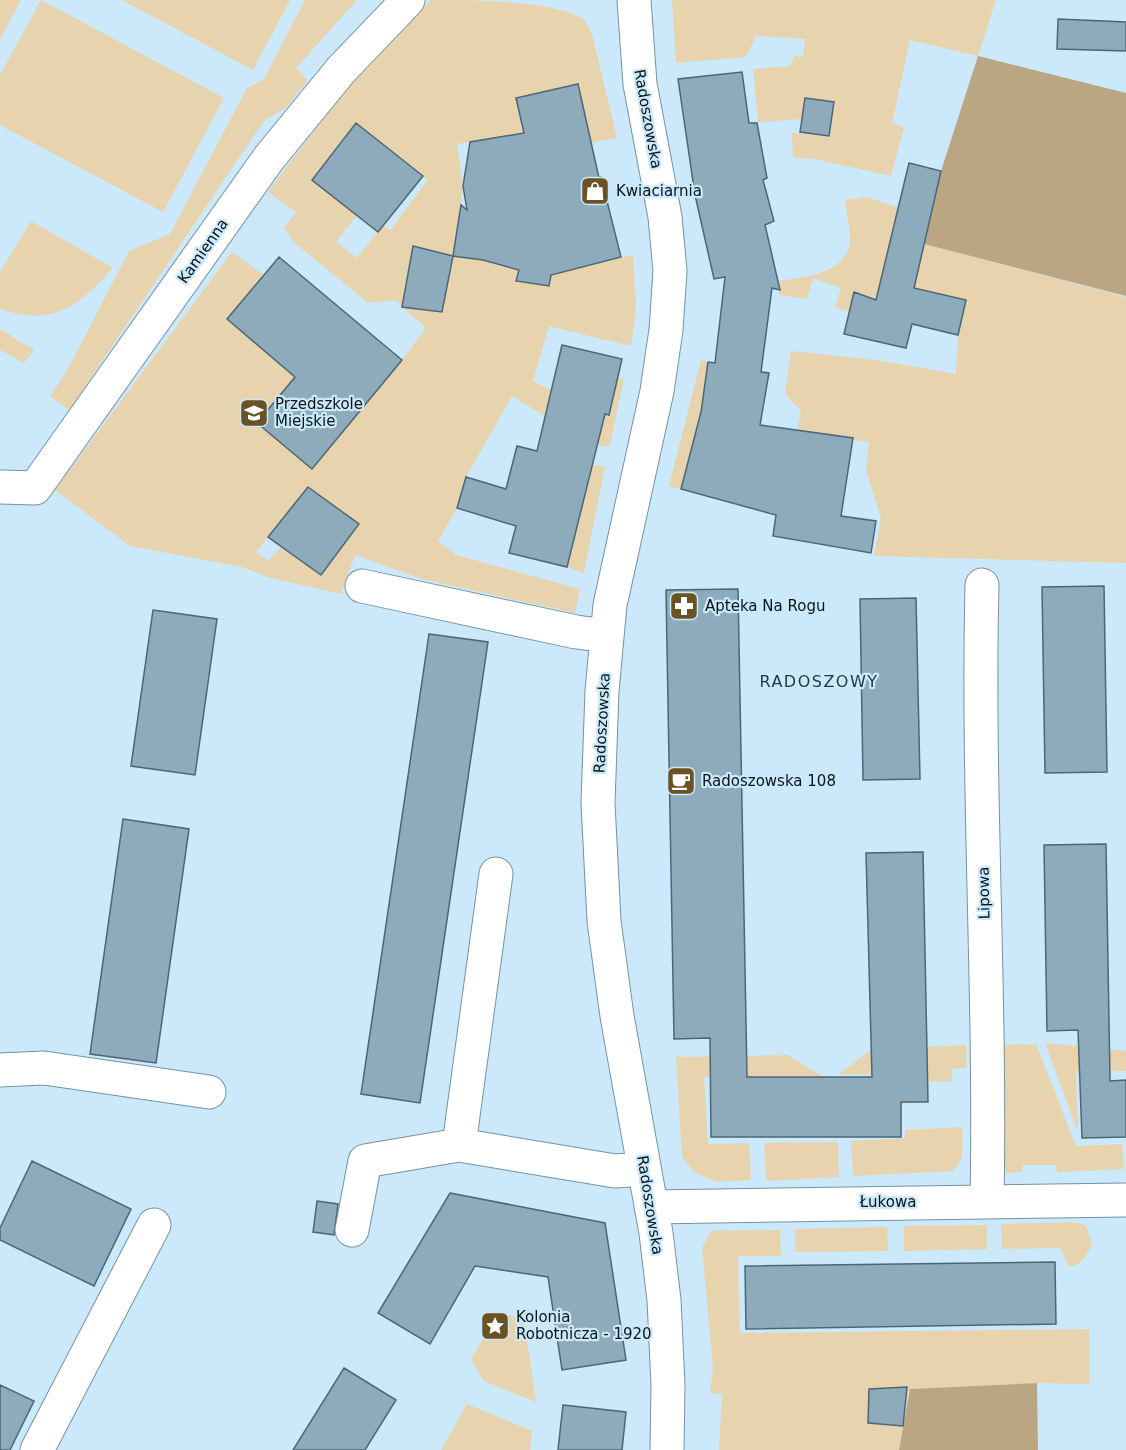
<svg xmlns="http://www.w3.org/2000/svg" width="1126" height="1450" font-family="'DejaVu Sans',sans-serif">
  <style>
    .green { fill: #e7d3ae; fill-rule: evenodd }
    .forest { fill: #baa682 }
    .building { fill: #8eabbb; stroke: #4c6675; stroke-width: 1.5 }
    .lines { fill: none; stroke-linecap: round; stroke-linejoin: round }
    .minor-casing { stroke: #7692a1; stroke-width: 35 }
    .minor { stroke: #fff; stroke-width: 33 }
    .labels { text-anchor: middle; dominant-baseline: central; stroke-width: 4.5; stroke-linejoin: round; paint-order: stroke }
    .street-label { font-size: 15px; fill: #091419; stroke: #cbe9fa }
    .poi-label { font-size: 15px; fill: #091419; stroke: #cbe9fa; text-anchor: start }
    .neighbourhood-label { font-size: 16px; letter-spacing: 1.5px; fill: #1e3744; stroke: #cbe9fa }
  </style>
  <rect width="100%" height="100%" fill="#cbe9fa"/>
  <!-- green -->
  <path class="green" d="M0 0H21L0 40Z
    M41 0 224 98 163 212 0 125V75Z
    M122 0H290L253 70Z
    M305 0H357L296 68 308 81 285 108 264 121 69 410 50 396 67 371 129 251 170 234 247 88 264 79Z
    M431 0C470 0 551 0 582 18 586 22 589 28 592 34L617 138 591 143 578 84 516 98 526 147 484 140 457 144 463 188 453 256 483 260 519 270 516 281 549 286 551 275 633 255 636 311 631 346 549 326 533 381 551 390 549 401 609 415 618 378 624 379 610 445 605 447 581 438 512 396 466 477 457 508 438 541 456 555 580 589 575 613 422 579 355 555 341 594 267 577 242 567 130 546 55 490 232 252 264 275 227 319 295 377 402 360 426 328 395 300 368 303 295 243 284 229 296 212 268 192C319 124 368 57 431 0ZM356 123 428 180 390 230 383 225 357 258 336 242 357 215 312 180ZM414 246 423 309 404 294ZM304 492 321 575 281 547 268 561 256 552Z
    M672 0H996L978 56 910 40 892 123 904 127 891 176 819 160 793 157 792 133 829 136 834 103 802 119 758 122 753 69 790 66 794 56 803 57 805 39 756 36 746 57 676 63Z
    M866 197 898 207 873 315 835 308 841 288 813 278 807 299 779 295V281C802 277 840 275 849 248 853 236 846 213 845 200Z
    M31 221 113 268C77 307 55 327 0 309V272Z
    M924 244 1126 297V563L874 556 881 518 866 470 869 442 797 431 801 411 785 394 791 351 876 360 956 374 958 335 966 300 914 288Z
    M0 329 34 350 24 363 0 350Z
    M701 360 708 362 701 413 681 489 669 486Z
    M593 465 605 467 584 573 567 567Z
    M1045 1043 1126 1051V1071L1076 1072 1078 1132Z
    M1036 1044 1076 1146 1122 1144 1124 1169 1057 1172 1056 1165H1023L1022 1172 1007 1173 1000 1160 997 1045Z
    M966 1045 967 1068 952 1069V1081L923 1082V1102L902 1104V1075L839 1074 871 1050Z
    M788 1055 823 1077H704L708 1144 749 1143 751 1180 717 1182 695 1173 682 1157 676 1057Z
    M962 1127C962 1143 966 1160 953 1171L853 1176 851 1141 905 1138V1130Z
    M838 1142 839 1177 766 1181 764 1143Z
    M1075 1222 1086 1226 1092 1243C1087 1256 1083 1264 1069 1267L1060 1248 1002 1249 1001 1224Z
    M987 1225V1249L904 1251V1226Z
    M887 1227 888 1251 795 1252V1229Z
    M780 1230 781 1256H738L740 1333 1089 1329V1384L1037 1383 910 1389 899 1450H719L722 1394 710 1393 713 1368 702 1248 711 1231Z
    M497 1313 524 1318 536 1402 484 1381 471 1360Z
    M467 1404 532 1431 530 1450H441Z"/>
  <!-- forest -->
  <path class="forest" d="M978 56 1126 93V296L924 244 941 171Z
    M1037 1383 1038 1450H899L910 1389Z"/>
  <!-- building -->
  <path class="building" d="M1058 19 1126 22V51L1057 49Z
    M742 72 749 123H757L767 178 763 180 774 221 765 225 780 290 772 288 761 372 769 373 760 425 853 438 841 516 876 521 871 553 773 536 776 515 681 489 701 412 708 362 715 363 725 277 714 279 695 195 678 79Z
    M578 84 599 178 601 177 621 257 551 275 549 286 516 281 519 270 483 260 453 256 461 205 467 210 463 186 470 142 524 133 516 98Z
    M805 98 834 102 829 136 800 132Z
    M356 123 423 176 378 232 312 180Z
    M909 163 941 171 914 288 966 300 958 335 912 324 906 348 844 334 854 292 876 300Z
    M413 246 453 256 442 312 402 307Z
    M279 257 402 360 312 469 257 423 295 377 227 319Z
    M562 345 622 359 609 415 605 414 567 567 509 553 516 526 457 508 466 477 506 489 517 446 537 451Z
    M308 487 359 524 321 575 268 537Z
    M1104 586 1107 772 1045 773 1042 587Z
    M738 589 747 1077H872L866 853 923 852 928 1102H901V1137H711L710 1038 674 1039 666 590Z
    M916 598 920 779 863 780 860 599Z
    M153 610 217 619 195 775 131 766Z
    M429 634 488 642 420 1103 361 1094Z
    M123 819 189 829 156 1063 90 1054Z
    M1106 844 1110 1081 1126 1080V1137L1082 1138 1078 1030 1047 1031 1044 845Z
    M32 1161 131 1209 94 1286 0 1240V1228Z
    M450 1193 605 1223 626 1360 562 1370 548 1277 475 1266 430 1344 378 1313Z
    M317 1201 338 1204 334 1235 313 1232Z
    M1055 1262 1056 1324 746 1329 745 1266Z
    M344 1368 396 1400 365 1450H293Z
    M0 1385 34 1401 10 1450H0Z
    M907 1387 903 1426 868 1423 869 1389Z
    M563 1405 626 1412 622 1450H558Z"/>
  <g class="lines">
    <!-- minor casing -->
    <g class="minor-casing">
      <path id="minor" d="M634 0 640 84 665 217 670 271 666 330 657 391 610 605 602 691 598 803 604 921 617 1016 656 1233 664 1300 668 1385 667 1450
        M0 487 35 488 269 158 341 70 408 0
        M982 585C977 790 991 996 987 1202
        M362 586 576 632 607 636
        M0 1070 44 1068 209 1092
        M459 1145 496 874
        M651 1207 1126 1200
        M352 1230 365 1161 459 1145 615 1171 644 1169
        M37 1450 154 1225"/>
    </g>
    <!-- minor -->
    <use href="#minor" class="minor"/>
  </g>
  <!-- icons -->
  <defs>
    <g id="shop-square" transform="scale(1.5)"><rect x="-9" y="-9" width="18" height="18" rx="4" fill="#6a5222" stroke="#cbe9fa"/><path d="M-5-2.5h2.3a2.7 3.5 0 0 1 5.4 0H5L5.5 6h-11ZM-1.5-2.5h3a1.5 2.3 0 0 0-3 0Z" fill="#fff"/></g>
    <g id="school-square" transform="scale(1.5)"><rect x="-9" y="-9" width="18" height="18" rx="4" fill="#6a5222" stroke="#cbe9fa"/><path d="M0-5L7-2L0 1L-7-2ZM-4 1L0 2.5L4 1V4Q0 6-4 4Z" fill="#fff"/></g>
    <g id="pharmacy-square" transform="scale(1.5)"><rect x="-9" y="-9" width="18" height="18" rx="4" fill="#6a5222" stroke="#cbe9fa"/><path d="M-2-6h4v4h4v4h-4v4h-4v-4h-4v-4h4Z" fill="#fff"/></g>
    <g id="cafe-square" transform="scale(1.5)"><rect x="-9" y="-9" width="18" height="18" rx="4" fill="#6a5222" stroke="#cbe9fa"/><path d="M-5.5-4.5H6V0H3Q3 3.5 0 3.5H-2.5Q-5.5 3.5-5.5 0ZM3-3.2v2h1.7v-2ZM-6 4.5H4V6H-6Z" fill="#fff"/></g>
    <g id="sight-square" transform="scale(1.5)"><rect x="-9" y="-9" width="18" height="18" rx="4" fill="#6a5222" stroke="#cbe9fa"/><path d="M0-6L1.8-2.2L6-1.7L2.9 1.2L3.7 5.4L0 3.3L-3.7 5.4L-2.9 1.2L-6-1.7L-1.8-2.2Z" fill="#fff"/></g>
  </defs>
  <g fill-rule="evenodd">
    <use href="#shop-square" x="595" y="191"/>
    <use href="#school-square" x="254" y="413"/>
    <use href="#pharmacy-square" x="684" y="606"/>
    <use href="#cafe-square" x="681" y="781"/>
    <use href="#sight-square" x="495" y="1326"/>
  </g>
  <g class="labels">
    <!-- street labels -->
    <g class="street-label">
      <text transform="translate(648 119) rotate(80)">Radoszowska</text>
      <text transform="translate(203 251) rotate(-55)">Kamienna</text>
      <text transform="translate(602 723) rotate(-87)">Radoszowska</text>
      <text transform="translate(984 893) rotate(-91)">Lipowa</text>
      <text x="888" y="1202">Łukowa</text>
      <text transform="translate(650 1205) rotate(81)">Radoszowska</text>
    </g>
    <!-- poi labels -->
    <g class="poi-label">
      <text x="616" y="191">Kwiaciarnia</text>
      <text x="275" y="404">Przedszkole<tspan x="275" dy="17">Miejskie</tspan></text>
      <text x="705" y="606">Apteka Na Rogu</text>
      <text x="702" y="781">Radoszowska 108</text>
      <text x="516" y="1317">Kolonia<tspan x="516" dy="17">Robotnicza - 1920</tspan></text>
    </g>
    <!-- neighbourhood labels -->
    <g class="neighbourhood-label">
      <text x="819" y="681">RADOSZOWY</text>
    </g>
  </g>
</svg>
